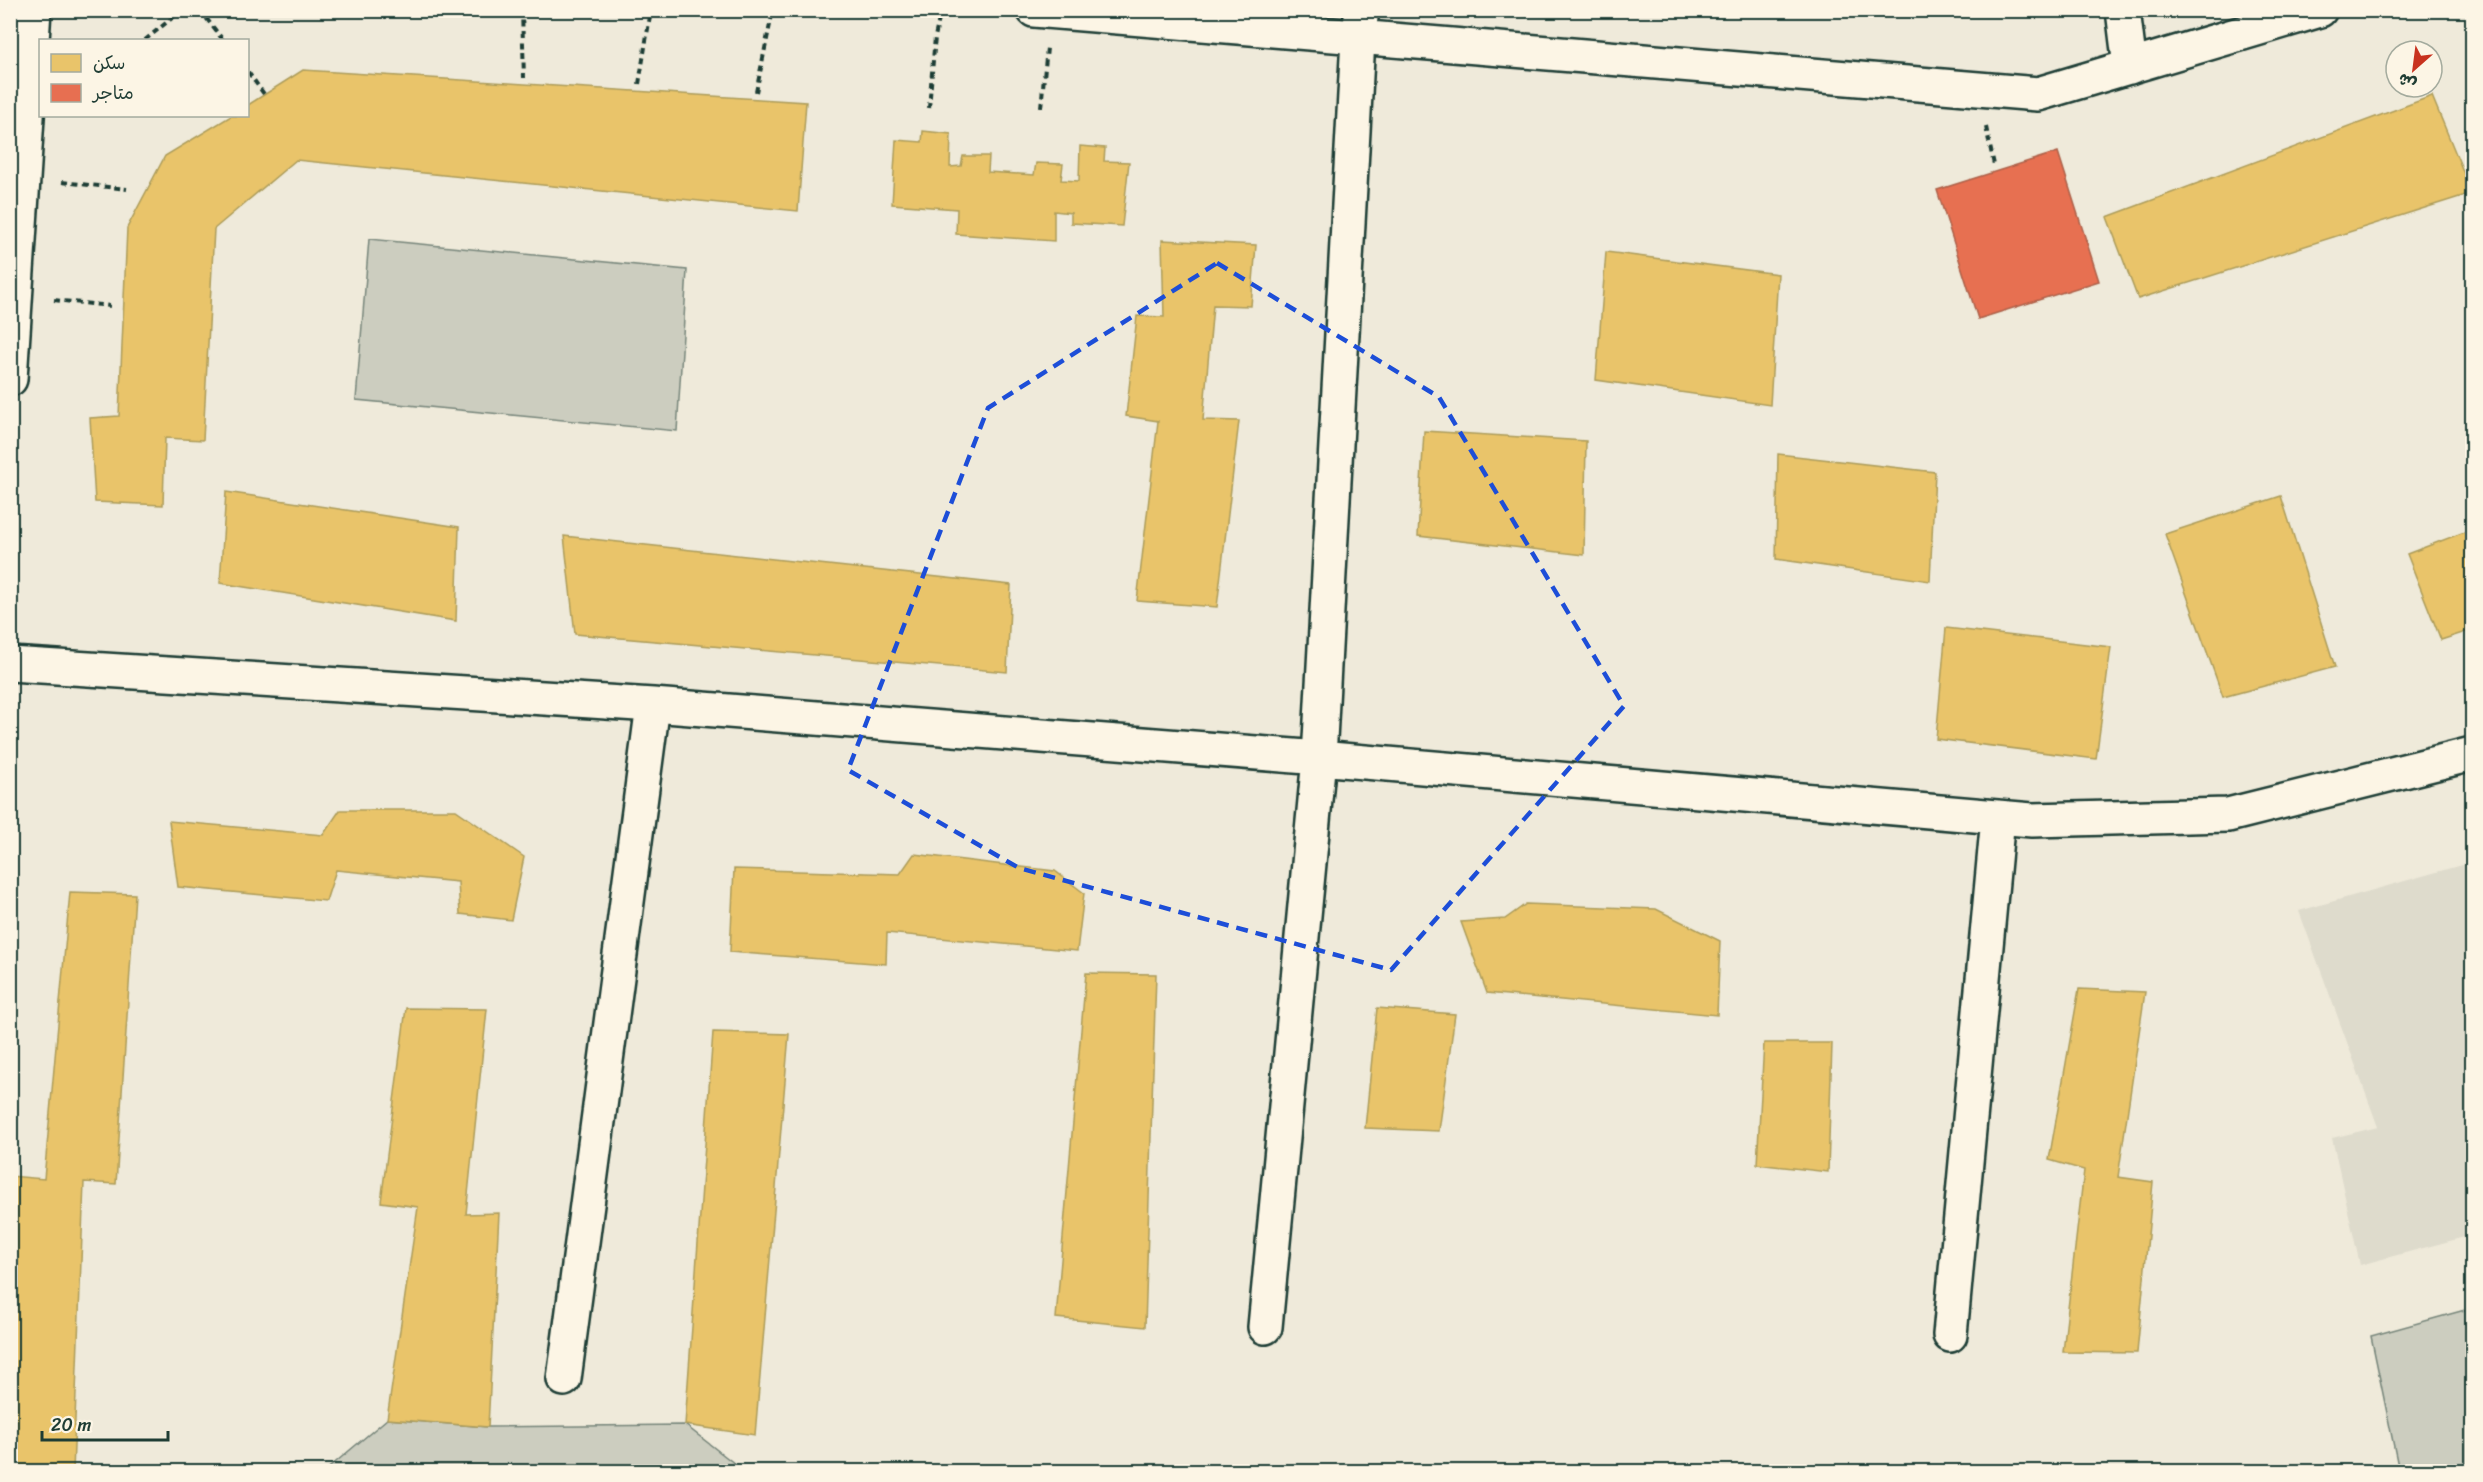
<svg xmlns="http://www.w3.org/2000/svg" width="2483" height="1482" font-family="Sriracha,'Playpen Sans Arabic',sans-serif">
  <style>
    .built { fill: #dedbcc }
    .green { fill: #cccdbf; stroke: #76857a; stroke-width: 1.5 }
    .homes { fill: #e9c46a; stroke: #ac9c5a; stroke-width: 1.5 }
    .shops { fill: #e76f51; stroke: #ab6048; stroke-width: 1.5 }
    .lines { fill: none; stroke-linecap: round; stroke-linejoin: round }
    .street-casing { stroke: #1f3d34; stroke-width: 38 }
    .path { stroke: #1f3d34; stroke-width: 4; stroke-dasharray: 6 4.5; stroke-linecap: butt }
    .street { stroke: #fcf5e5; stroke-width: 33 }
    .marked { fill: none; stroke: #1d4ed8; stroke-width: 4.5; stroke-dasharray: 12 8; stroke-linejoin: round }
  </style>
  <rect width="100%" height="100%" fill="#efeada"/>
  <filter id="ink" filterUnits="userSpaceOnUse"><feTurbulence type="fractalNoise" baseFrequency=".0167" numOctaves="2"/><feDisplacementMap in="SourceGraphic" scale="12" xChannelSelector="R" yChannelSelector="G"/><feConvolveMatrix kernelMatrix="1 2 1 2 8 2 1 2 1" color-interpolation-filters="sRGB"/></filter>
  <g filter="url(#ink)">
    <!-- built -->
    <path class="built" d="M2472 862V1235L2360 1265 2332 1138 2378 1127 2299 911Z"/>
    <!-- green -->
    <path class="green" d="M369 239 687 270 677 431 356 400Z
      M2472 1308V1471H2399L2371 1336Z
      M387 1419 488 1427 685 1425 744 1471 324 1472Z"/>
    <!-- homes -->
    <path class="homes" d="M303 70 806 102 798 211 296 160 214 229 203 440 165 438 163 505 95 502 90 418 119 416 127 228 165 156 231 116H248V105Z
      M2432 96 2472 193 2138 299 2107 217Z
      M923 131 951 134 950 167 961 166 963 156H989L988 172 1034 175 1036 163 1063 164 1061 180 1079 181 1080 146 1105 148 1104 161 1129 162 1122 226 1071 223V213L1054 211V241L956 234 957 209 892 204 896 140 922 142Z
      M1162 240 1256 245 1251 306 1213 305 1203 420 1239 421 1217 607 1137 601 1158 421 1126 416 1137 316 1164 317Z
      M1606 252 1778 274 1770 405 1596 380Z
      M1424 431 1586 441 1584 555 1418 536Z
      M1778 454 1935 472 1930 581 1776 559Z
      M226 492 459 527 456 621 220 583Z
      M2281 496 2335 667 2223 697 2165 534Z
      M2472 529V630L2441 640 2407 554Z
      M564 536 1011 585 1007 672 575 634Z
      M1946 628 2111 647 2096 759 1936 739Z
      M340 810H456L524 857 511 920 460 914 458 882 336 870 326 901 178 887 169 821 323 835Z
      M914 854 1055 871 1084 893 1077 951 887 933 886 964 730 952 734 869 900 874Z
      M70 892 135 894 116 1184 84 1182 73 1472H10V1176L44 1179Z
      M1526 904 1656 909 1720 941 1717 1015 1487 993 1461 922 1505 919Z
      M1086 973 1156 974 1145 1327 1056 1318Z
      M2079 989 2145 992 2118 1177 2153 1182 2137 1353 2063 1352 2084 1170 2049 1160Z
      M406 1008 487 1009 466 1214 499 1213 488 1427 387 1419 418 1207 381 1202Z
      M1377 1008 1455 1014 1439 1131 1365 1128Z
      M713 1032 789 1034 755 1435 685 1425Z
      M1764 1043H1832L1828 1172 1757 1164Z"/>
    <!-- shops -->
    <path class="shops" d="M2058 152 2099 281 1978 319 1937 190Z"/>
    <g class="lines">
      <!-- street casing -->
      <g class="street-casing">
        <path id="street" d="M1034 10 2038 94 2320 10
          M2123 10 2130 67
          M10 379 34 10
          M10 664 653 705 1319 758 2032 820 2228 815 2472 754
          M1265 1327 1319 758 1358 39 1362 10
          M1950 1335 1998 817
          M564 1379 653 705"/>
      </g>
      <!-- path -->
      <path class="path" d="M200 10 223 40
        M522 10 524 78
        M145 40 182 10
        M248 72 264 94
        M639 84 651 10
        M756 92 773 10
        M1041 107 1047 48
        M929 108 935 37 941 10
        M1986 127 1994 165
        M62 182 127 189
        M54 300 110 306"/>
      <!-- street -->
      <use href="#street" class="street"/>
    </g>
  </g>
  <!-- marked area -->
  <path class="marked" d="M1217 263 1439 397 1624 706 1391 970 1019 868 848 770 988 408Z"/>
  <!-- margin -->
  <rect width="2483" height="1482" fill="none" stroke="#fcf5e5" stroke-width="36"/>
  <rect x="18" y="18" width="2447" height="1446" fill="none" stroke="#1f3d34" stroke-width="2" filter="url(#ink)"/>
  <!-- legend -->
  <rect x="39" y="39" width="210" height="78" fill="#fcf5e5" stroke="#a4ab9e" stroke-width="1.5"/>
  <rect x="51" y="54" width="30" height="18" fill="#e9c46a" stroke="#a4ab9e" stroke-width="1.5"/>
  <text x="93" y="69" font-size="18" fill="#1f3d34">سكن</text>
  <rect x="51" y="84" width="30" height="18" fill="#e76f51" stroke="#a4ab9e" stroke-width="1.5"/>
  <text x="93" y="99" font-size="18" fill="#1f3d34">متاجر</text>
  <!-- north arrow -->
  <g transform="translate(2414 69) rotate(208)"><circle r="28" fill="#fcf5e5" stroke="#a4ab9e" stroke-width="1.5"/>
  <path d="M0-4.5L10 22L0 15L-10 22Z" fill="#c8321e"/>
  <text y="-9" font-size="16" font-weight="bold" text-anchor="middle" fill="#1f3d34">ش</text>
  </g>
  <!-- scale -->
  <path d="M42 1431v9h126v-9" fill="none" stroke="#1f3d34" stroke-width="3"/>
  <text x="51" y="1431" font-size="18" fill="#1f3d34" stroke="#fcf5e5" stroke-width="4.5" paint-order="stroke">20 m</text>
</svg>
